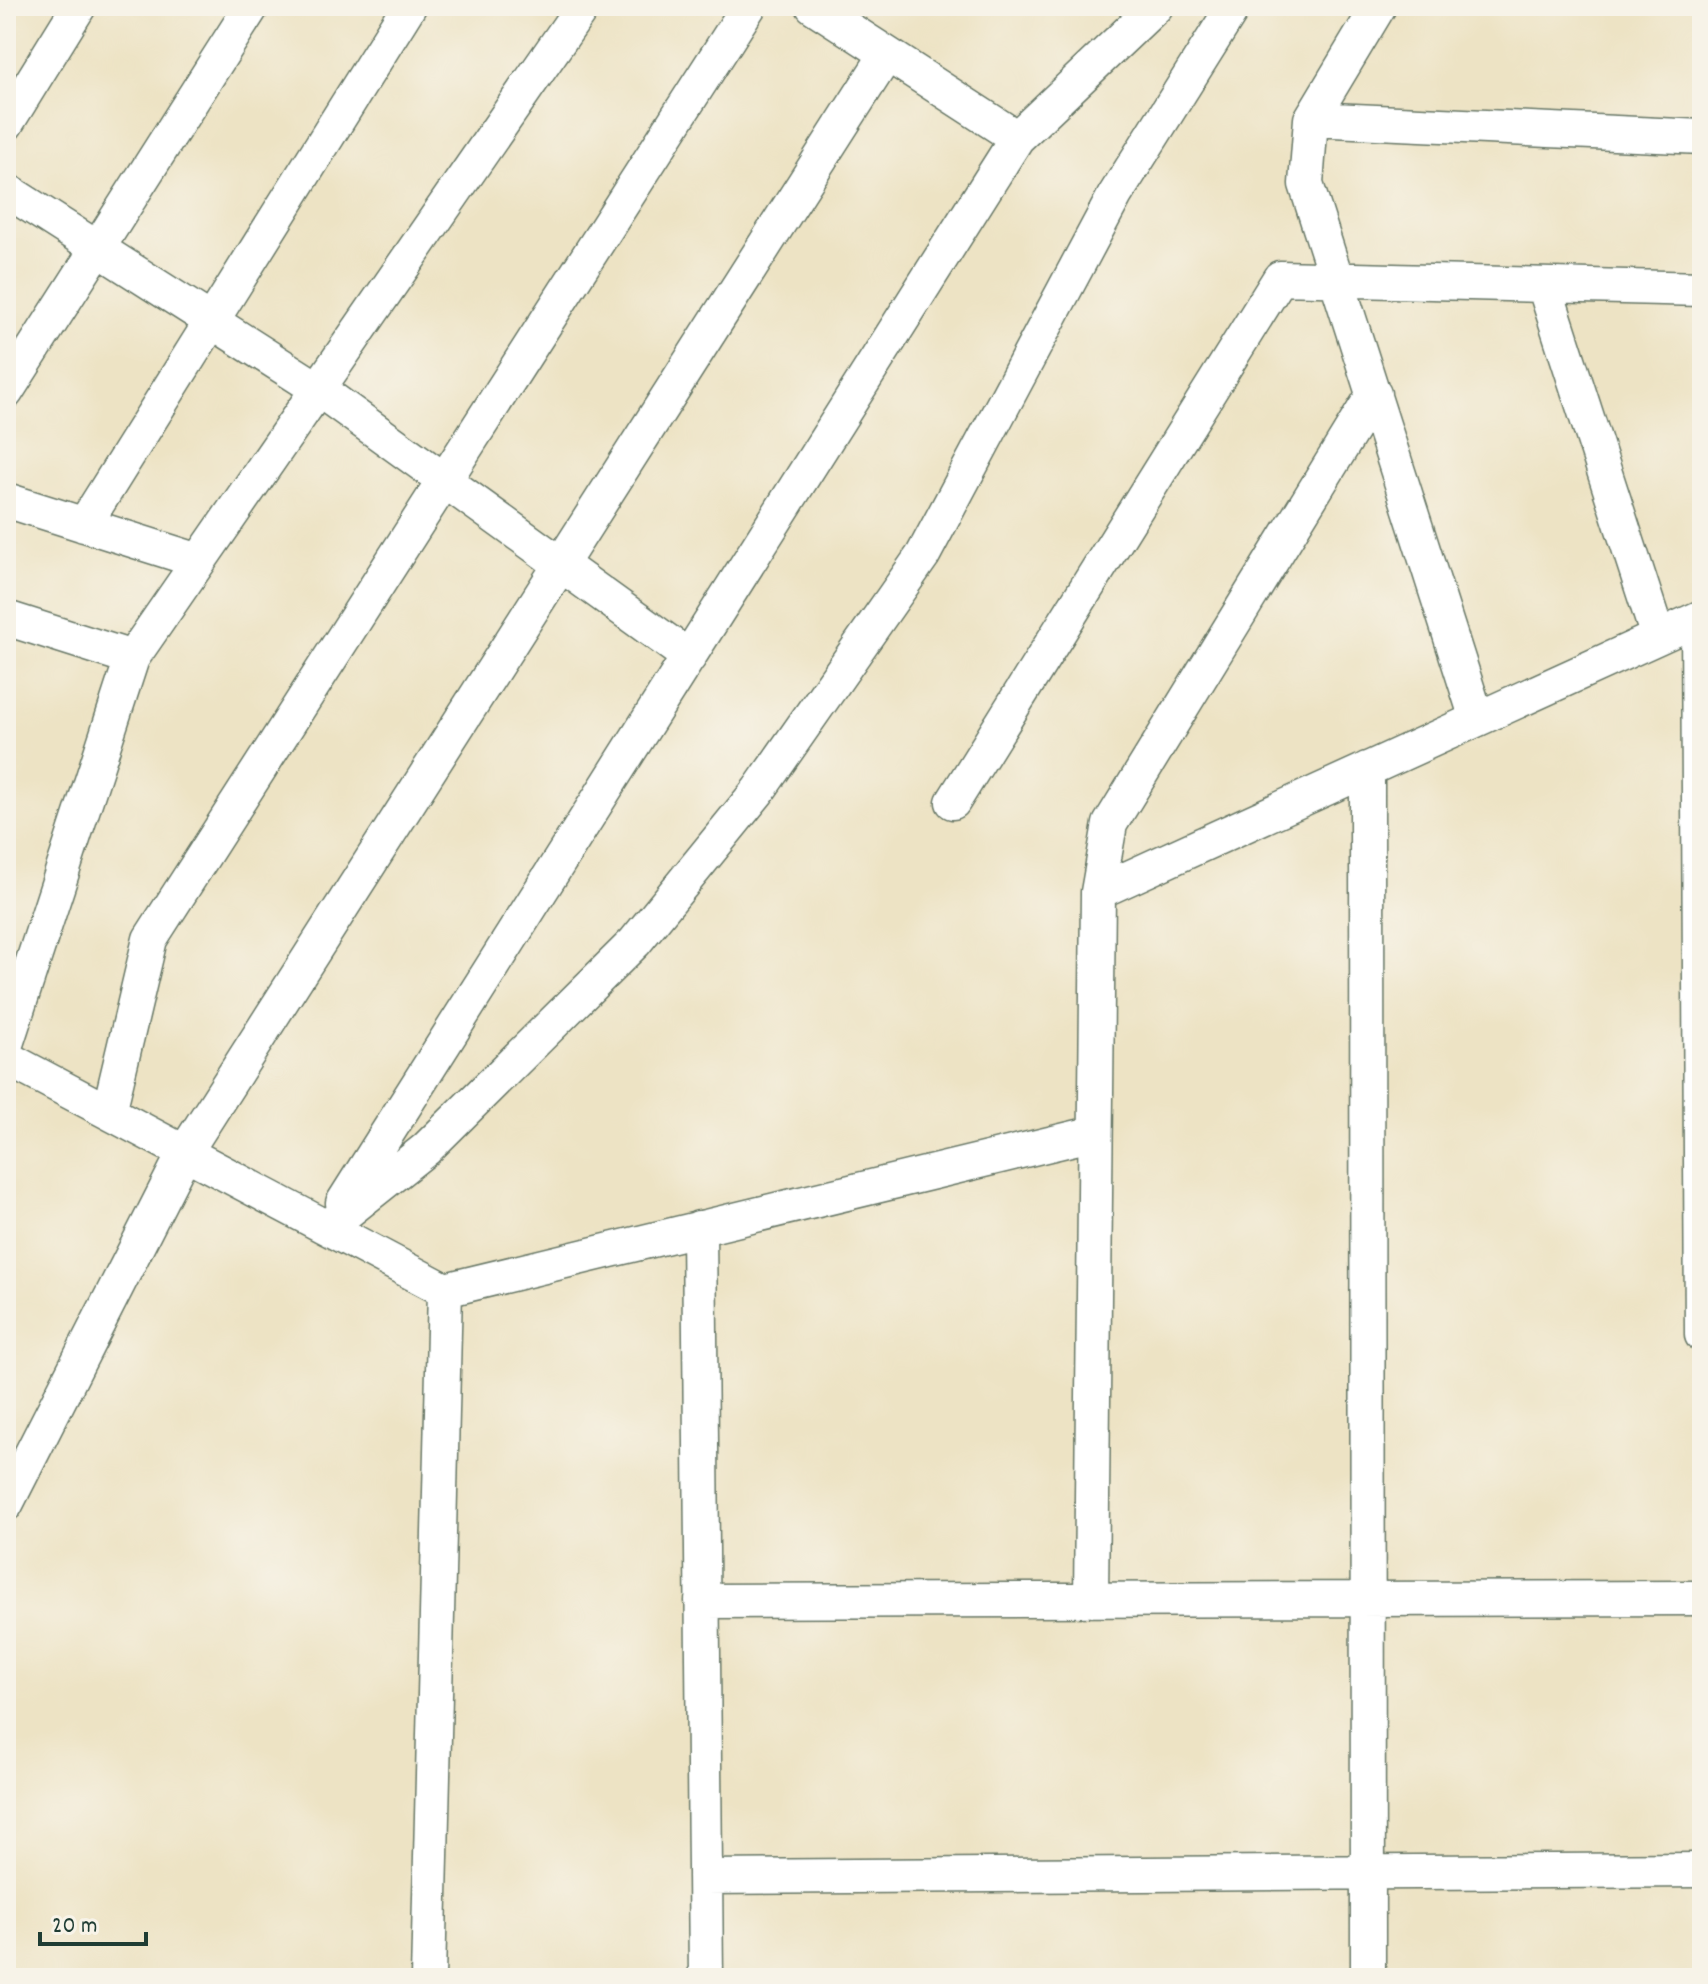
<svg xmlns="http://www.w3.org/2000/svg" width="1708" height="1984" font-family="Dekko,sans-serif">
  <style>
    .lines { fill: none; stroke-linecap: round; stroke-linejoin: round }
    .minor-casing { stroke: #677766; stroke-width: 37 }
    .minor { stroke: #fff; stroke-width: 34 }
  </style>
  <rect width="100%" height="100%" fill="#f7f3e8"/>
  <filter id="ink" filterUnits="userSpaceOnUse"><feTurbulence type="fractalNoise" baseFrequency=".0125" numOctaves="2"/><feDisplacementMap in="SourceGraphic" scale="16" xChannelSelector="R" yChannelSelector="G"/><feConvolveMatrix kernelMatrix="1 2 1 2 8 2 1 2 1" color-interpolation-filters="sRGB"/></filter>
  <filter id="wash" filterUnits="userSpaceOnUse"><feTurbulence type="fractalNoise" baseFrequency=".006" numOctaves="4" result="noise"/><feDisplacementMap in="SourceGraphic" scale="32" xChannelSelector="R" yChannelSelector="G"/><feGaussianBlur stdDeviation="1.8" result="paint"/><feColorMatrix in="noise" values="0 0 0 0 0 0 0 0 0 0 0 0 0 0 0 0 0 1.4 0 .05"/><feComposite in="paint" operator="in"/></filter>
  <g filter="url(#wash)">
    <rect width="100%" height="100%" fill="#ede3c4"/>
  </g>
  <g filter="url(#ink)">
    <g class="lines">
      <!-- minor casing -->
      <g class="minor-casing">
        <path id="minor" d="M813 6 1017 138
          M1379 6 1311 119 1306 184 1477 719
          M1311 119 1702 137
          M6 124 79 6
          M6 190 318 389 689 657
          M1544 285 1658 637
          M6 392 252 6
          M6 500 199 561
          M84 525 409 6
          M6 618 132 658
          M1698 619 1702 1335
          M1367 769 1368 1978
          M953 802 1280 278 1702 289
          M1098 892 1702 617
          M6 1044 132 658 583 6
          M6 1058 445 1290 1095 1133
          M109 1112 150 939 749 6
          M343 1203 1017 138 1156 6
          M328 1227 426 1149 635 942 758 791 923 555 1115 195 1234 6
          M699 1228 706 1978
          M6 1504 185 1152 887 54
          M1091 1600 1098 892 1110 824 1374 394
          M702 1601 1702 1598
          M705 1877 1702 1870
          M428 1978 445 1290"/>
      </g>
      <!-- minor -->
      <use href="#minor" class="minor"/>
    </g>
  </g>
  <!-- margin -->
  <rect width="1708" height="1984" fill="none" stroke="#f7f3e8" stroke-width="32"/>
  <!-- scale -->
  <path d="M40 1932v12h106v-12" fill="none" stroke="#1f3d34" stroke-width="4"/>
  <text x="52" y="1932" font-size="24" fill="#1f3d34" stroke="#f7f3e8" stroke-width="6" paint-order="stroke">20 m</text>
</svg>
